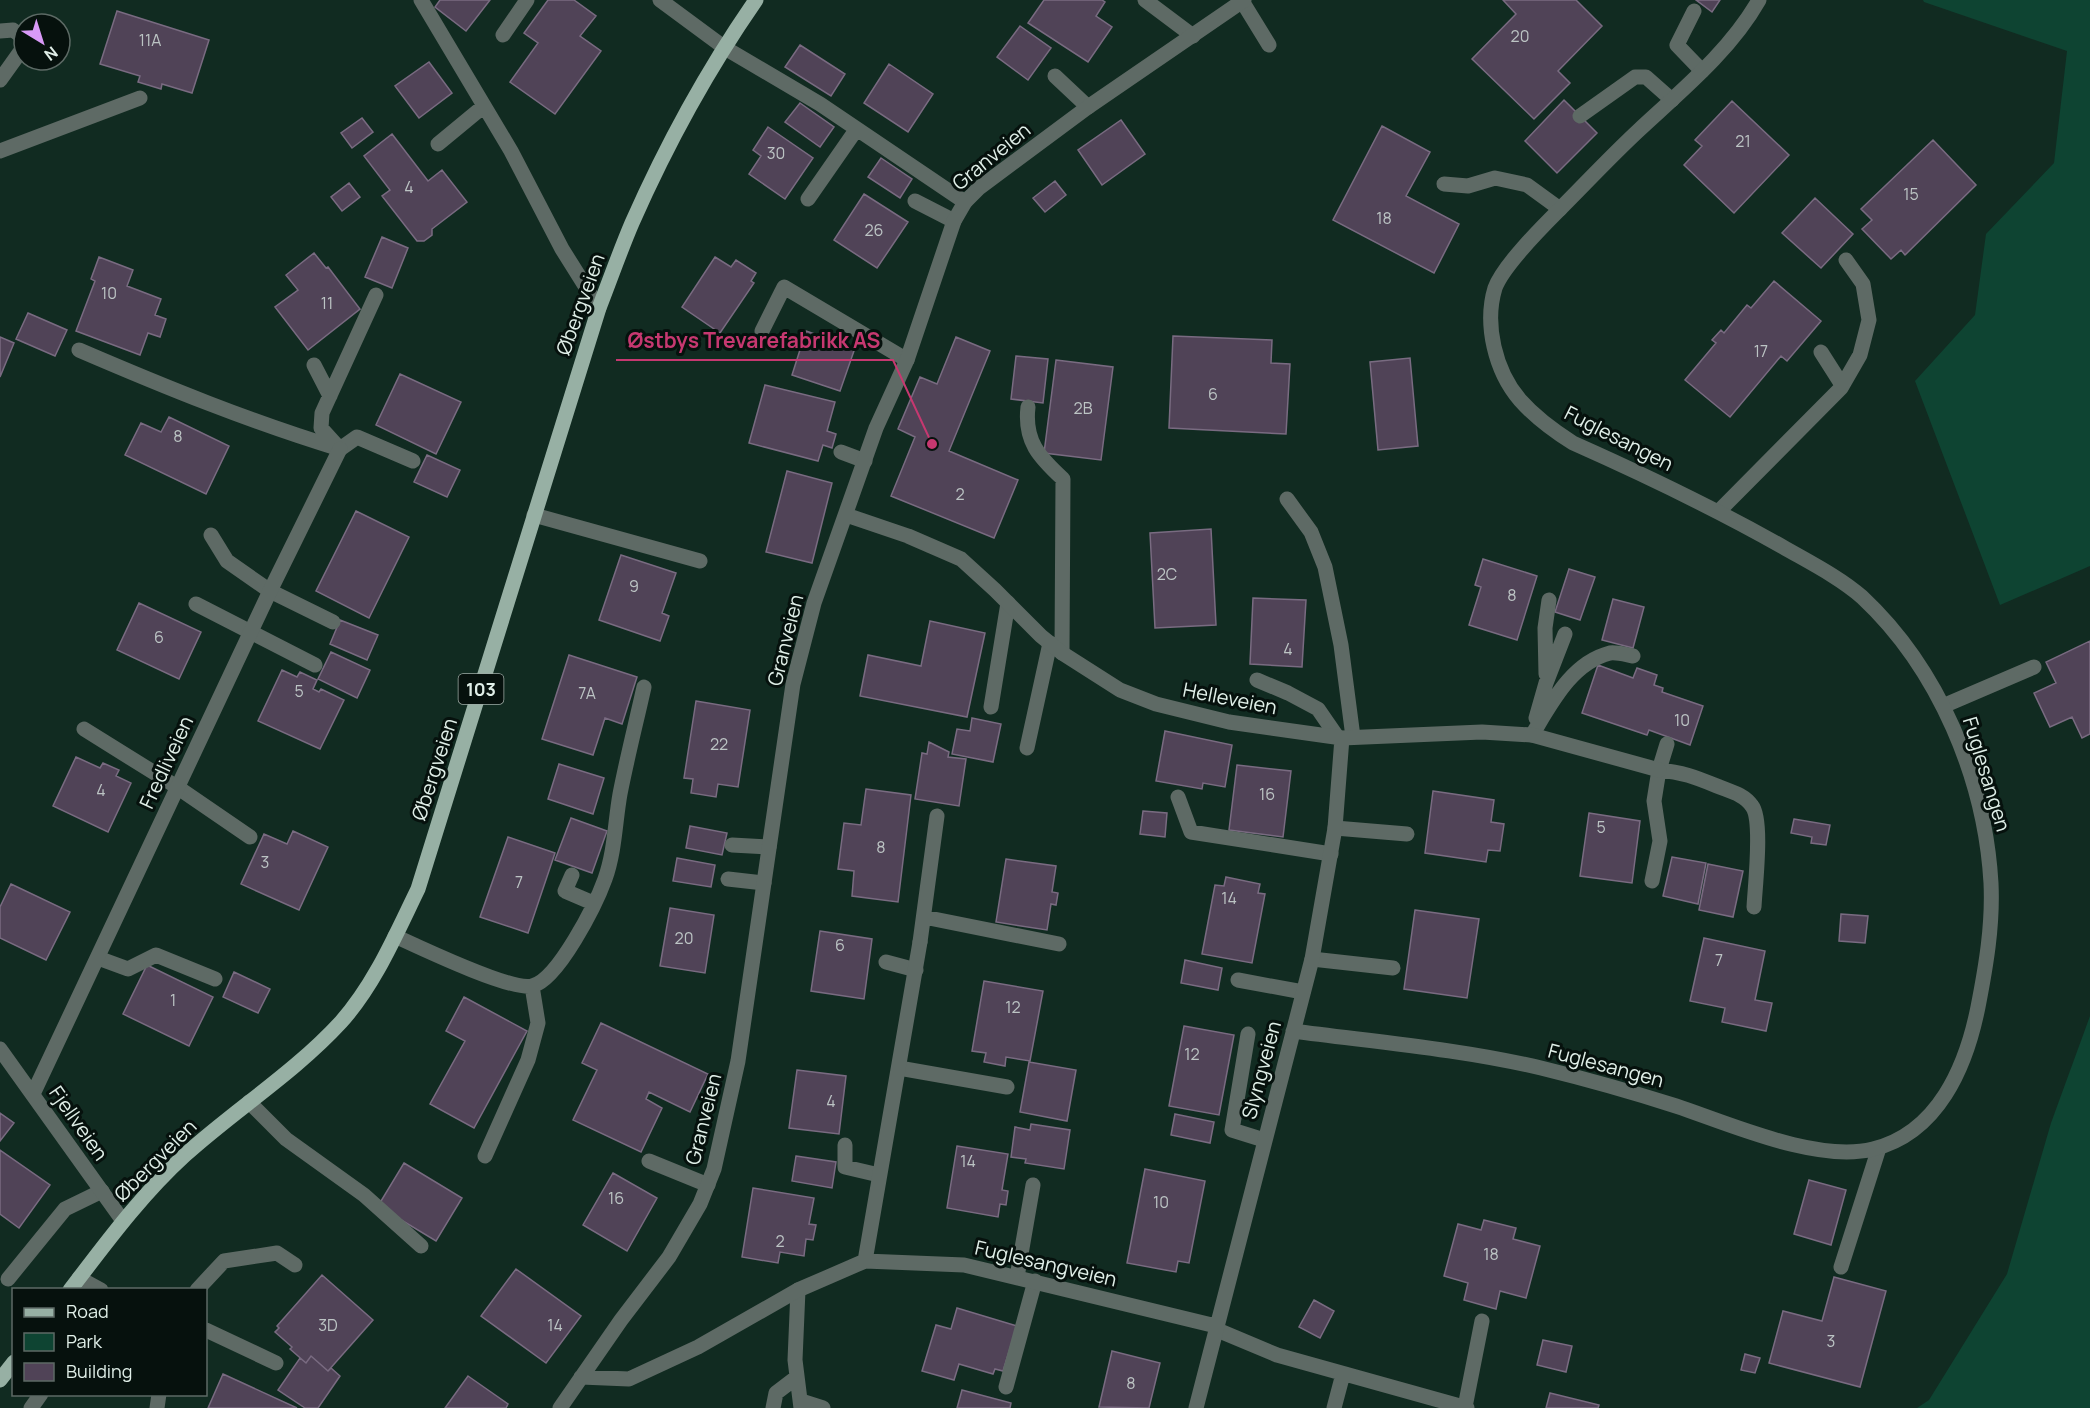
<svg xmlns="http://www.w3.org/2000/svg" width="2090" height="1408" font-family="Manrope,sans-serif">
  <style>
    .green { fill: #0e4432 }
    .building { fill: #504357; stroke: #796b81; stroke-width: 1.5 }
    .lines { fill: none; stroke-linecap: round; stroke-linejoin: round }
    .lane { stroke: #5e6a65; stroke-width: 15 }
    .street { stroke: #5e6a65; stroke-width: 15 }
    .primary { stroke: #97b0a4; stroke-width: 15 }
    .labels { text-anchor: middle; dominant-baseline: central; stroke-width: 6; stroke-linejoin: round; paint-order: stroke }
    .number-label { font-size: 16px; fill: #bcc4c4 }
    .shield { fill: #06110d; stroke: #9faca6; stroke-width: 1.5 }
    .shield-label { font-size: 18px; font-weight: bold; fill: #e0efe8 }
    .street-label { font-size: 20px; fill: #e0efe8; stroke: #06110d }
    .leader { fill: none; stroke: #c63870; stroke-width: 2 }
    .callout-dot { fill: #c63870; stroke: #06110d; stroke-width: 2 }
    .callout-label { font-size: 21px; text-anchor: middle; font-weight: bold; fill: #c63870; stroke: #06110d; stroke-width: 6; stroke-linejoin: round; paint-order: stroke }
  </style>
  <rect width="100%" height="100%" fill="#112b21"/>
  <!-- green -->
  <path class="green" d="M1923 0H2090V566L2000 605 1915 381 1975 315 1986 234 2054 163 2067 51 1924 2Z
    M2090 1016V1408H1917L1929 1400 2007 1274 2051 1123Z"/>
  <!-- building -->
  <path class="building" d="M440 0H490L466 31 435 7Z
    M548 0H574L596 16 580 36 601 51 555 114 510 82 538 43 524 33Z
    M1044 0H1102L1105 2 1096 16 1112 27 1088 62 1028 23Z
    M1503 0H1576L1602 26 1558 71 1570 83 1534 119 1472 59 1516 14Z
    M1696 0H1720L1712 12Z
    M117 11 209 40 192 93 162 84 161 89 138 82 140 76 100 64Z
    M1020 26 1051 48 1028 80 997 57Z
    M800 45 845 74 831 96 785 67Z
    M429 62 452 93 419 118 395 86Z
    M889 64 933 94 908 132 864 103Z
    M1564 100 1597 133 1557 173 1525 141Z
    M1732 101 1789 155 1734 213 1684 165 1702 146 1695 140Z
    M800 103 834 127 820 147 785 122Z
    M362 118 373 132 352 148 341 133Z
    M1121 120 1145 154 1102 185 1078 150Z
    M1382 126 1430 152 1406 196 1459 224 1434 273 1333 220Z
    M768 127 813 158 785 199 749 174 761 156 753 150Z
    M392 134 428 181 442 170 467 202 432 229V235L424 241H417L382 196 390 190 364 156Z
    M1933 140 1976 185 1905 255 1901 250 1891 259 1862 229 1872 220 1861 209Z
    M881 158 912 179 900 198 868 177Z
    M1055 181 1066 195 1045 212 1033 198Z
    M349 183 360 197 342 211 331 197Z
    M864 194 908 222 877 268 834 240Z
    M1815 198 1853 234 1821 268 1782 233Z
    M382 237 408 248 392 288 365 277Z
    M314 253 326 268 328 267 360 309 308 350 275 307 298 290 286 275Z
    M99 257 133 270 127 286 161 299 155 315 166 319 160 337 148 333 140 355 76 331 95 281 91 279Z
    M715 257 731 267 736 260 756 273 751 281 754 283 720 333 682 307Z
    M1774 281 1821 321 1787 361 1781 356 1730 417 1685 380 1716 343 1712 340 1721 330 1724 333 1747 305 1751 308Z
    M28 313 67 330 55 356 16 339Z
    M806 331 855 348 840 391 792 375Z
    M1173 336 1272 340 1271 363 1290 364 1286 434 1169 428Z
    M0 337 14 343 0 377Z
    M956 337 990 351 949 451 1018 480 994 538 891 496 915 437 898 429 920 377 937 384Z
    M1016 356 1048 359 1043 403 1011 399Z
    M1410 358 1418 446 1378 450 1370 362Z
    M1056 360 1113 367 1101 460 1044 453Z
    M400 374 461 402 436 454 376 425Z
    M765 385 835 402 827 431 836 434 832 448 823 445 818 461 749 443Z
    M169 417 229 446 206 494 125 455 141 423 161 432Z
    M427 455 460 470 447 497 414 482Z
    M787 471 832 483 812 563 766 552Z
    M356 511 409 537 369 618 316 591Z
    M1211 529 1216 625 1155 628 1150 533Z
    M621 555 676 573 662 613 669 616 660 641 599 620Z
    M1483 559 1537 576 1517 640 1469 625 1481 587 1475 585Z
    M1569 569 1595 577 1580 620 1555 612Z
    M1253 598 1306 600 1302 667 1250 664Z
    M1613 599 1644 607 1633 648 1602 640Z
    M139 603 201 632 179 679 117 650Z
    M340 620 378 635 367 660 330 644Z
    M930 621 985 633 967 717 860 696 868 655 921 666Z
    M2090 641V734L2082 738 2072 717 2050 727 2034 693 2056 683 2046 662Z
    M331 652 370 670 357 698 318 679Z
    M569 655 637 677 622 724 605 718 593 755 542 739Z
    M1598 665 1633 678 1637 668 1657 675 1654 685 1663 688 1662 692 1703 706 1690 745 1649 730 1647 735 1582 713Z
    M282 670 297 677 300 672 317 680 313 689 319 692 321 689 344 700 320 749 258 721Z
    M696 701 750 710 738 787 718 784 716 797 691 793 693 779 684 778Z
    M972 718 1001 724 993 762 952 754 957 729 970 731Z
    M1165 731 1232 745 1225 787 1203 783 1202 789 1156 781Z
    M929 742 949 752 948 757 966 759 959 806 915 799 922 753 927 754Z
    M76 757 100 768 103 763 119 770 116 776 131 783 108 832 53 806Z
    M559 764 604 778 593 814 548 799Z
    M1237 765 1291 771 1283 837 1229 830Z
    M866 789 911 795 898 902 852 896 854 871 838 869 844 823 861 825Z
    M1433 791 1494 800 1491 822 1504 824 1500 851 1488 850 1486 862 1425 853Z
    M1143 811 1167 813 1165 837 1140 834Z
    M1589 813 1640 821 1632 883 1580 876Z
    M571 818 607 831 592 873 555 860Z
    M1794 819 1830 825 1826 845 1811 843 1812 837 1791 833Z
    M690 826 727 833 722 855 686 848Z
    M293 831 328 847 299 910 241 884 264 834 287 844Z
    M508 837 555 853 528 933 480 917Z
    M1672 857 1706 863 1698 904 1663 896Z
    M677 858 715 865 711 887 673 881Z
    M1006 859 1056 866 1052 892 1058 893 1056 905 1051 904 1047 930 996 922Z
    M1708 864 1743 871 1733 917 1699 910Z
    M1226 877 1260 884 1258 893 1265 894 1252 963 1202 954 1215 885 1224 886Z
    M11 884 70 912 46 960 0 938V907Z
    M670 908 714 915 705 973 660 966Z
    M1415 910 1479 919 1467 998 1404 989Z
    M1841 914 1868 916 1865 943 1839 941Z
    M820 931 872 939 864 999 811 991Z
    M1704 938 1765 951 1755 1000 1772 1003 1766 1031 1722 1022 1725 1008 1690 1001Z
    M1185 960 1222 968 1218 990 1181 983Z
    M147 965 213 997 189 1046 123 1014Z
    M234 972 270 989 258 1013 223 997Z
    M984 981 1043 991 1030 1061 1006 1057 1005 1066 984 1062 986 1053 972 1051Z
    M464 997 527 1031 474 1128 430 1104 465 1041 446 1031Z
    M601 1023 708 1074 690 1112 649 1092 646 1099 662 1108 641 1152 573 1120 597 1070 582 1063Z
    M1184 1026 1234 1035 1219 1115 1169 1106Z
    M1029 1062 1076 1070 1067 1121 1020 1112Z
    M797 1070 846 1076 839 1134 789 1128Z
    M0 1113 14 1123 0 1141Z
    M1175 1114 1214 1122 1210 1143 1171 1135Z
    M1031 1124 1070 1130 1064 1169 1025 1163 1026 1159 1011 1157 1015 1127 1030 1130Z
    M957 1146 1008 1154 1002 1190 1008 1191 1006 1205 1000 1204 998 1217 947 1208Z
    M0 1150 50 1185 19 1228 0 1214Z
    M796 1156 836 1162 832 1188 792 1181Z
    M404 1163 462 1198 436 1241 378 1206Z
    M1145 1169 1205 1181 1189 1263 1178 1261 1176 1272 1127 1263Z
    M613 1173 657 1198 627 1251 583 1225Z
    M1809 1180 1846 1190 1831 1245 1794 1234Z
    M753 1188 814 1198 809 1224 816 1225 813 1240 806 1239 804 1256 780 1252 778 1263 742 1257Z
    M1484 1220 1516 1228 1513 1239 1540 1246 1526 1298 1500 1291 1496 1309 1464 1300 1468 1283 1444 1276 1458 1224 1481 1230Z
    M516 1269 581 1316 546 1363 481 1316Z
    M322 1275 373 1320 328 1371 311 1356 306 1363 290 1349 292 1347 275 1332 279 1328 277 1326Z
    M1834 1277 1886 1291 1860 1387 1769 1363 1783 1311 1822 1321Z
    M1314 1300 1334 1311 1320 1338 1299 1327Z
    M957 1308 1017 1326 1003 1371 995 1369 993 1374 959 1364 954 1380 922 1371 936 1325 951 1329Z
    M1543 1340 1572 1346 1566 1372 1537 1365Z
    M1112 1351 1160 1363 1149 1408 1099 1407Z
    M1745 1354 1760 1358 1755 1373 1741 1370Z
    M311 1356 328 1371 331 1368 340 1376 318 1408H305L278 1390 300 1358 306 1363Z
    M223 1374 297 1408H208Z
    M468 1376 508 1404 506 1408H445Z
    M962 1390 1011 1403 1010 1408H957Z
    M1550 1393 1599 1405 1598 1408H1546Z"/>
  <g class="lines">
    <!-- lane -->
    <path class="lane" d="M421 0 511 151 562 249 599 308
      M660 0 725 48 820 104 965 202
      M1145 0 1193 36
      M1242 1 1269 45
      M1694 11 1677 45 1702 71
      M0 31 13 30 24 38 23 48 0 80
      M503 35 527 0
      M1055 76 1088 107
      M1580 116 1635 77H1646L1672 100
      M438 144 484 106
      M0 151 140 98
      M1444 184 1468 186 1495 178 1527 185 1560 209
      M808 199 856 130
      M915 201 954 221
      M762 331 784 287 907 360
      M79 350C165 387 251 422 340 449
      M1821 352 1842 385
      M314 365 330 396
      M1028 407C1024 441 1039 457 1063 479L1062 653
      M340 449 321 428 322 413 376 295
      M340 449 357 437 413 461
      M841 452 865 461
      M1287 499 1311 532 1325 567 1341 645 1353 737
      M1719 511 1841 388 1860 355 1869 320 1863 284 1846 260
      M534 515 700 561
      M211 535 227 561 270 591 333 622
      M196 604 315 665
      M1546 674 1545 628 1549 600
      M1257 680 1288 693 1318 709 1338 738
      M1943 706 2034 667
      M991 707 1008 603
      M1536 718 1546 683 1565 634
      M84 729 177 787 250 837
      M1532 735C1551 704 1571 663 1610 653 1617 652 1627 655 1633 656
      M1027 748 1050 643
      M1659 770C1682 772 1695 777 1717 786 1729 791 1744 794 1752 806 1763 820 1755 886 1754 907
      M1178 797 1191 832 1331 854
      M1335 828 1407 834
      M732 845 769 847
      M572 875 565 891 593 903
      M728 879 764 883
      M1652 881 1660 841 1654 801 1659 770 1667 744
      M924 917 1059 944
      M395 936C419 947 511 991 532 986 558 980 596 904 605 879 615 851 615 822 620 794 627 758 636 723 644 687
      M920 942 937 816
      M98 958 128 969 156 955 215 979
      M1312 959 1393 968
      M886 962 916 970
      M1238 980 1303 992
      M1248 1034 1232 1130 1264 1140
      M899 1068 1007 1087
      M249 1102 286 1139 364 1195 421 1246
      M845 1145V1167L879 1175
      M485 1156 528 1060 538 1023 532 986
      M649 1161 708 1185
      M1841 1267 1879 1148
      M1017 1277 1033 1185
      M79 1278 101 1290
      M8 1279 65 1209 102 1191
      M197 1290 224 1261 277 1253 295 1265
      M798 1290 795 1360 801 1408
      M1215 1329 1277 1355 1467 1408
      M206 1330 276 1363
      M1006 1387 1035 1281
      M801 1401 823 1408
      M1465 1407 1482 1321
      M31 1408 41 1394
      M157 1408 159 1394
      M773 1408 776 1393 797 1377
      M1334 1408 1343 1374"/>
    <!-- street -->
    <path class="street" d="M846 515 908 536 961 559 995 590 1041 636 1062 653 1120 690 1156 704 1229 722 1342 738 1482 732 1532 735 1659 770
      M1293 1031C1376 1042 1460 1049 1541 1068 1586 1079 1632 1092 1676 1106 1730 1124 1817 1163 1873 1149 1938 1133 1966 1067 1978 1007 1986 966 1993 925 1991 883 1985 779 1939 669 1862 597 1839 577 1809 562 1783 547 1714 508 1645 475 1573 443 1554 431 1535 417 1520 400 1495 371 1484 324 1495 288 1503 266 1541 228 1558 211 1585 184 1611 156 1639 130 1682 90 1730 51 1759 0
      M0 1049 123 1221
      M33 1094 270 591 340 449
      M865 1261 920 942
      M581 1377 629 1379 698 1347 798 1290 865 1261 964 1265 1216 1326
      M560 1408 621 1320 669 1257 700 1204 714 1169 738 1061 793 684 814 603 876 428 907 360 954 221 965 202 979 188 1088 107 1244 0
      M1196 1408 1312 959 1335 828 1342 738"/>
    <!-- primary -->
    <path class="primary" d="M70 1290C106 1243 141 1195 185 1155 236 1109 294 1073 341 1022 375 984 396 934 418 889L599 308C610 280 620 251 632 223 666 146 708 69 756 0
      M0 1380 14 1362"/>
  </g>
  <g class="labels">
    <!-- number labels -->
    <g class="number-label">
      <text x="1520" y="36">20</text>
      <text x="150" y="40">11A</text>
      <text x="1743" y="141">21</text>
      <text x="776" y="153">30</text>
      <text x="409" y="187">4</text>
      <text x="1911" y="194">15</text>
      <text x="1384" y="218">18</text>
      <text x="874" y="230">26</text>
      <text x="109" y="293">10</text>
      <text x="327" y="303">11</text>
      <text x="1761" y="351">17</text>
      <text x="1213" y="394">6</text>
      <text x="1083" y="408">2B</text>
      <text x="178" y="436">8</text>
      <text x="960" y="494">2</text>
      <text x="1167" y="574">2C</text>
      <text x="634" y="586">9</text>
      <text x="1512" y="595">8</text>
      <text x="159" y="637">6</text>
      <text x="1288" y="649">4</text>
      <text x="299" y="691">5</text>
      <text x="587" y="693">7A</text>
      <text x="1682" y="720">10</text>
      <text x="719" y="744">22</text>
      <text x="101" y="790">4</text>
      <text x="1267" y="794">16</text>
      <text x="1601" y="827">5</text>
      <text x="881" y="847">8</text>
      <text x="265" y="862">3</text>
      <text x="519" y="882">7</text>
      <text x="1229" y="898">14</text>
      <text x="684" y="938">20</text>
      <text x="840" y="945">6</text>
      <text x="1719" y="960">7</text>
      <text x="173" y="1000">1</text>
      <text x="1013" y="1007">12</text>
      <text x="1192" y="1054">12</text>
      <text x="831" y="1101">4</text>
      <text x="968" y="1161">14</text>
      <text x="616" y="1198">16</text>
      <text x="1161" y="1202">10</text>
      <text x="780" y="1241">2</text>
      <text x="1491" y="1254">18</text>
      <text x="328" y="1325">3D</text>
      <text x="555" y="1325">14</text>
      <text x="1831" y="1341">3</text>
      <text x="1131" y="1383">8</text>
    </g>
    <!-- shield labels -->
    <rect class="shield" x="458.5" y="674" width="45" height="30" rx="4.5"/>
    <g class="shield-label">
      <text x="481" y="689">103</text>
    </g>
    <!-- street labels -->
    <g class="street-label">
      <text transform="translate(991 156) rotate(-39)">Granveien</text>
      <text transform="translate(580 304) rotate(-70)">Øbergveien</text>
      <text transform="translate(1619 438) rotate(27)">Fuglesangen</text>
      <text transform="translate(785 640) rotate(-76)">Granveien</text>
      <text transform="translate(1230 698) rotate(11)">Helleveien</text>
      <text transform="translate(166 762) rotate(-65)">Fredliveien</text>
      <text transform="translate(434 769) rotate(-72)">Øbergveien</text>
      <text transform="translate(1987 774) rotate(73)">Fuglesangen</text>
      <text transform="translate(1606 1065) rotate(15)">Fuglesangen</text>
      <text transform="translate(1261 1070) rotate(-75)">Slyngveien</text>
      <text transform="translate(703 1119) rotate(-76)">Granveien</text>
      <text transform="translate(79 1123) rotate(55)">Fjellveien</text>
      <text transform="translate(155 1160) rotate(-45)">Øbergveien</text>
      <text transform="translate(1046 1263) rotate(13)">Fuglesangveien</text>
    </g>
  </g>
  <!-- callouts -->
  <path class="leader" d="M932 444L893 360H616"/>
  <circle class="callout-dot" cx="932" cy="444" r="6"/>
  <g class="callout-label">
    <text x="754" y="348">Østbys Trevarefabrikk AS</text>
  </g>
  <!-- legend -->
  <rect x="12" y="1288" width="195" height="108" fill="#06110d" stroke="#5d6a65" stroke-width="1.5"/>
  <rect x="24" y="1308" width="30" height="9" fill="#97b0a4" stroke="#5d6a65" stroke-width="1.5"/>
  <text x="66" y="1318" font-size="18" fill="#e0efe8">Road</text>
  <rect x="24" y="1333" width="30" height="18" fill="#0e4432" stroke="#5d6a65" stroke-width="1.5"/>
  <text x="66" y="1348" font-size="18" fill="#e0efe8">Park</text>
  <rect x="24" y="1363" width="30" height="18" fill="#504357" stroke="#5d6a65" stroke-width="1.5"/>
  <text x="66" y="1378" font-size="18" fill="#e0efe8">Building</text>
  <!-- north arrow -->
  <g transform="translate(42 42) rotate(142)"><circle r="28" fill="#06110d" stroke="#5d6a65" stroke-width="1.5"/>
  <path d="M0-4.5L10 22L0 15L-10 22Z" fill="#d99af7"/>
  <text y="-9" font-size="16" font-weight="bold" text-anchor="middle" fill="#e0efe8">N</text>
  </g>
</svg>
